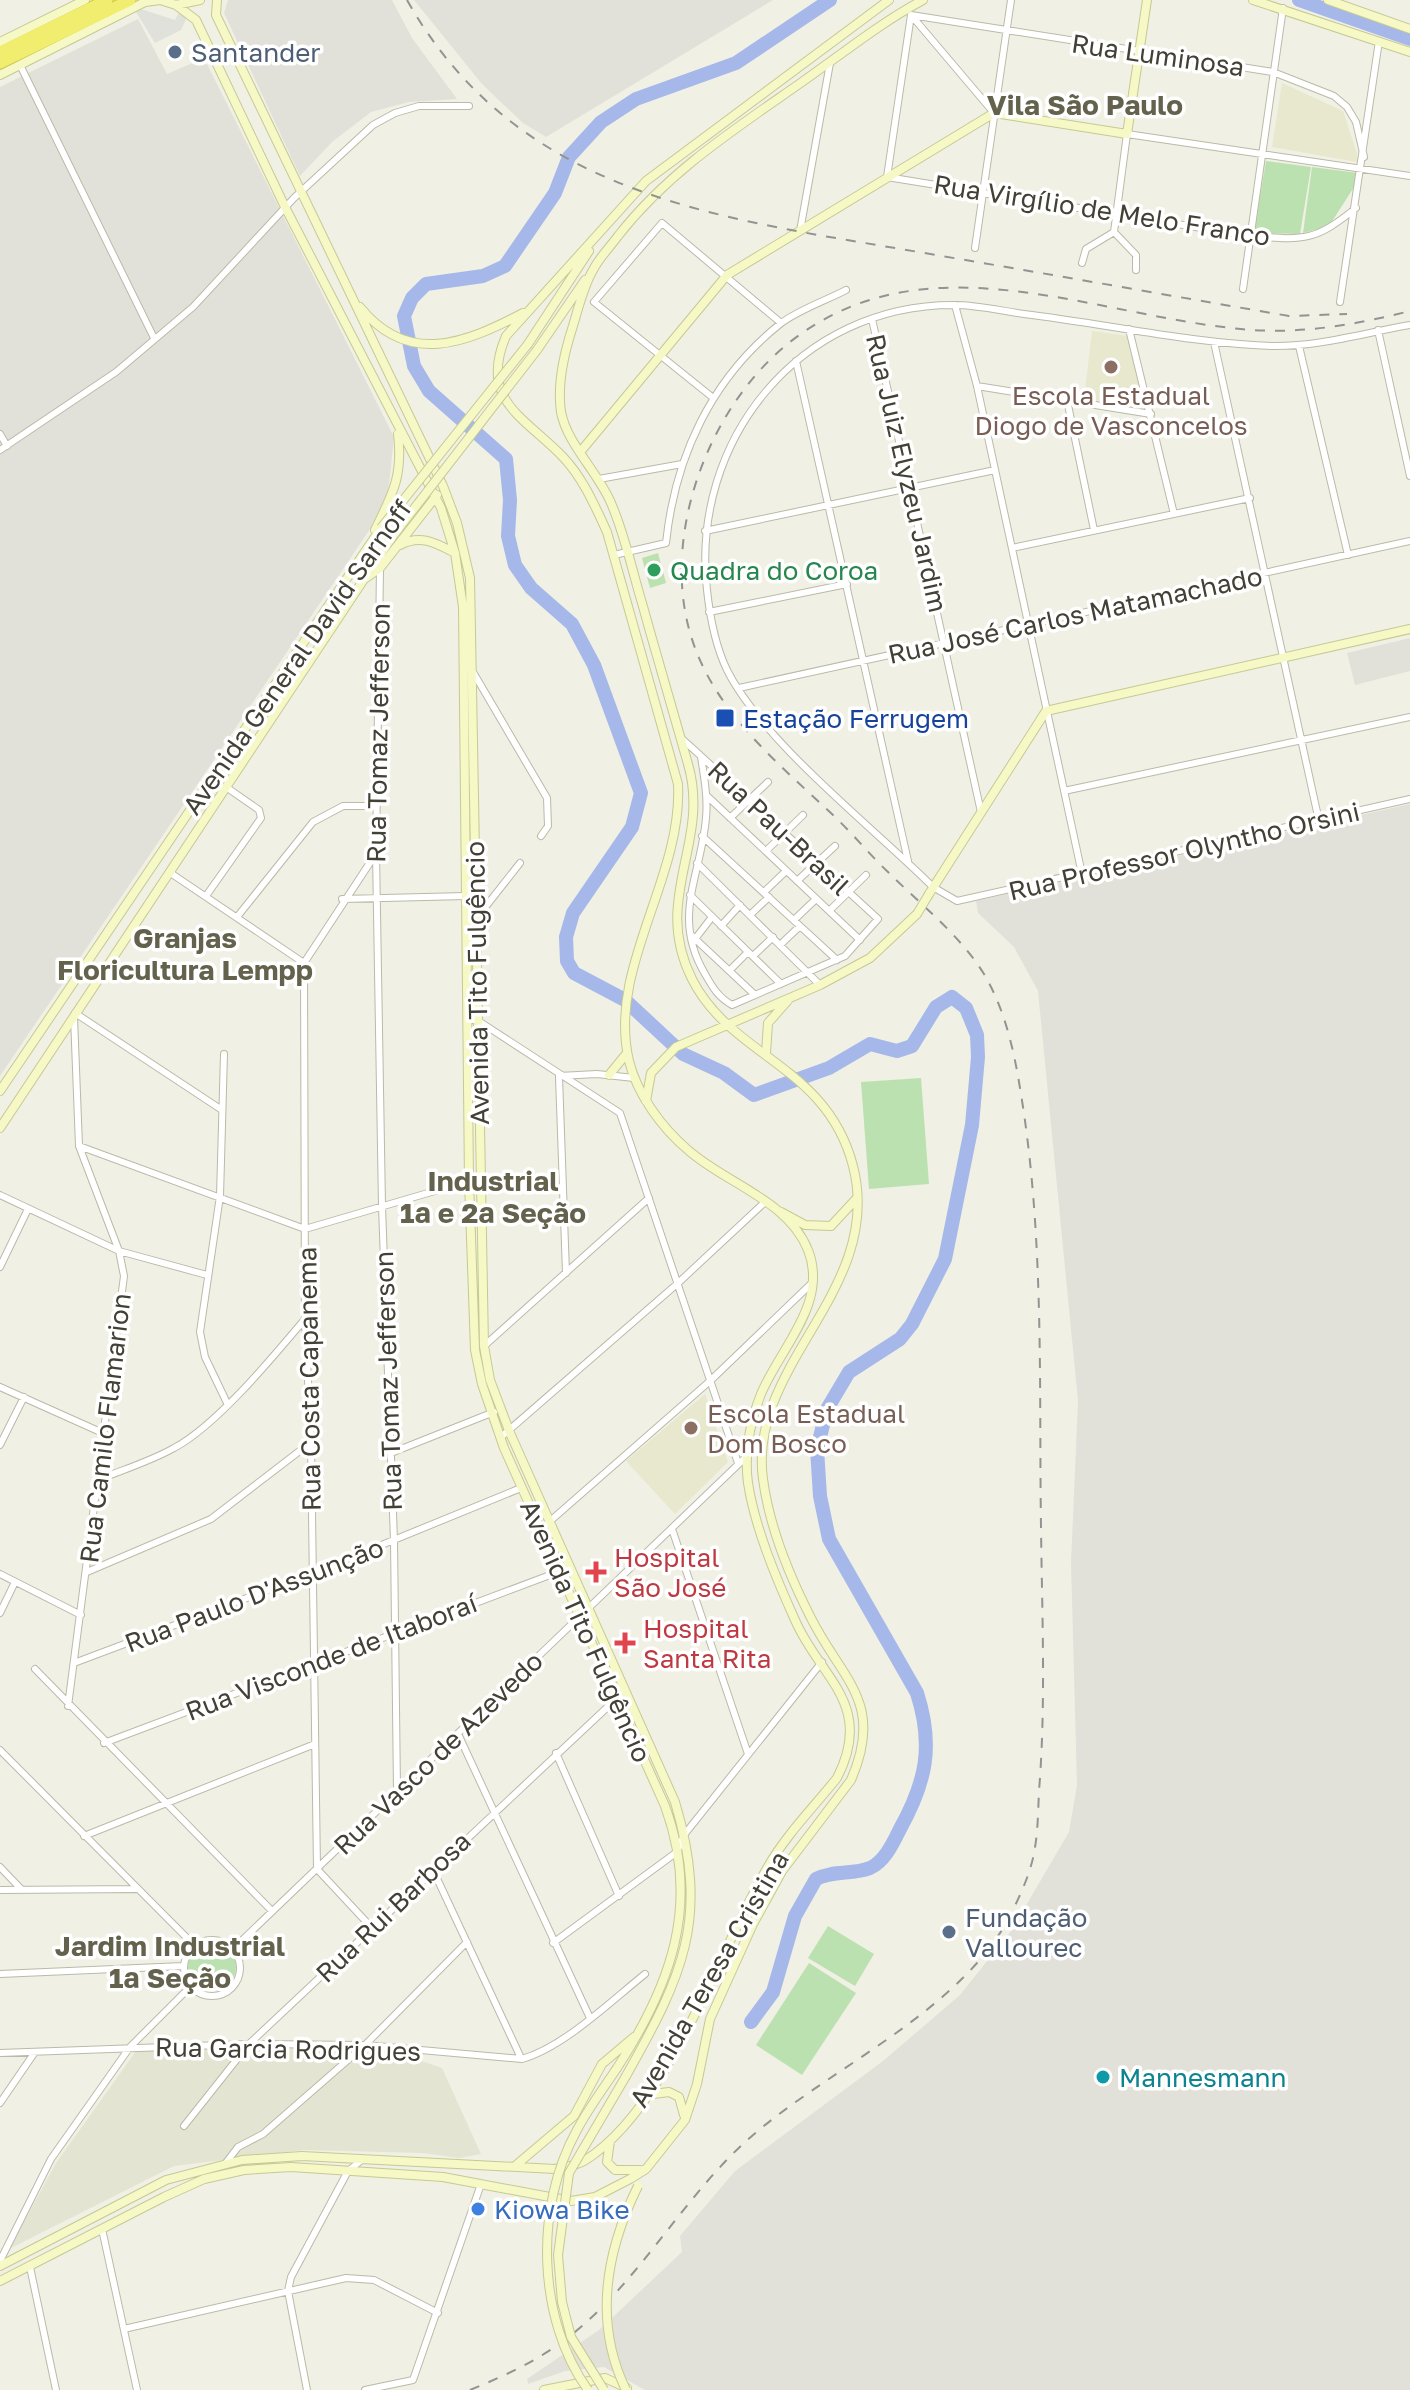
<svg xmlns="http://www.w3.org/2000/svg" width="1410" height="2390" font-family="'Golos Text',sans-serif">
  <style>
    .residential { fill: #e4e4d3 }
    .industrial { fill: #e2e1d9 }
    .education { fill: #e8e8cf }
    .green { fill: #bce1b0 }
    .parking { fill: #e1e1dc }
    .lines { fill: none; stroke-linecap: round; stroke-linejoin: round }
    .river { stroke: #a5b8e9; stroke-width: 14 }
    .street-casing { stroke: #bbbaa8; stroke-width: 8 }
    .secondary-casing { stroke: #c6c995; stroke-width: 10 }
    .highway-casing { stroke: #cec640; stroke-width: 13 }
    .street { stroke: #fff; stroke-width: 6 }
    .secondary { stroke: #f6f9c5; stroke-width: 8 }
    .highway { stroke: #f1ee6f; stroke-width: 11 }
    .rail { stroke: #939393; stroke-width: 2; stroke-dasharray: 10 10; stroke-linecap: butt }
    .secondary-bridge-casing { stroke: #c6c995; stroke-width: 10; stroke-linecap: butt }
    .secondary-bridge { stroke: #f6f9c5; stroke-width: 8 }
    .service-dot { fill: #5c6f8a; stroke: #fff; stroke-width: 3 }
    .education-dot { fill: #8d6e63; stroke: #fff; stroke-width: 3 }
    .leisure-dot { fill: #2e9e5b; stroke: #fff; stroke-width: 3 }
    .transit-dot { fill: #1a4fb4; stroke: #fff; stroke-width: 3 }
    .health-dot { fill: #e0444e; stroke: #fff; stroke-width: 3 }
    .culture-dot { fill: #0f9aa8; stroke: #fff; stroke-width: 3 }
    .shop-dot { fill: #3f7fe0; stroke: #fff; stroke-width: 3 }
    .labels { text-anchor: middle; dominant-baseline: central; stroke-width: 7; stroke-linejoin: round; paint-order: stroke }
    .service-label { font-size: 26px; fill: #4e5e75; stroke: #fff; text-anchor: start }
    .street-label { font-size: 26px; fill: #424135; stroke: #fff }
    .education-label { font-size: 26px; fill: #785e54; stroke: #fff }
    .leisure-label { font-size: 26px; fill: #27864d; stroke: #fff; text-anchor: start }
    .transit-label { font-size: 26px; fill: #164399; stroke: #fff; text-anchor: start }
    .health-label { font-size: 26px; fill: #be3a42; stroke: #fff; text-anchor: start }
    .culture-label { font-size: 26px; fill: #0d838f; stroke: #fff; text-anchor: start }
    .shop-label { font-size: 26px; fill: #366cbe; stroke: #fff; text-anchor: start }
    .neighbourhood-label { font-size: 28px; font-weight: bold; fill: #64624d; stroke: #fff }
  </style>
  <rect width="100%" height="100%" fill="#f0f0e4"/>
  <!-- residential -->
  <path class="residential" d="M370 2043 442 2068 481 2154 459 2158 423 2153 304 2150 174 2166 9 2249 56 2163 136 2051Z"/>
  <!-- industrial -->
  <path class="industrial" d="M228 0H392L412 38 457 99 409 102 371 112 332 142 300 176 224 13Z
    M414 0H773L546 137 523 123 482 84Z
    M138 19 167 74 204 58 394 437 387 504 0 1076V87Z
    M1410 638V671L1355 685 1347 653Z
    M1410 804V2390H645L604 2367 565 2371 528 2384 527 2379 599 2330 682 2252 680 2236 735 2171 883 2061 960 1995 1011 1931 1069 1832 1077 1785 1071 1563 1078 1401 1038 991 1014 947 978 913 976 901Z"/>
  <!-- education -->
  <path class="education" d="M1282 83 1343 111 1357 154V162L1272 147Z
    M1092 331 1129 336 1143 407 1084 399Z
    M705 1394 728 1462 675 1514 626 1461Z"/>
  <!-- green -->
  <path class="green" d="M1266 161 1311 167 1300 234 1254 233Z
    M1312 167 1358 173V181L1329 226 1303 233Z
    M658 553 666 583 650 588 642 558Z
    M921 1078 929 1184 869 1189 861 1082Z
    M828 1926 874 1954 855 1986 808 1958Z
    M188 1967a24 24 0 1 1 48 0a24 24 0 1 1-48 0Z
    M809 1963 856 1993 802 2075 756 2045Z"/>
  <!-- parking -->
  <path class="parking" d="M181 8 189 13 181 30 155 43 136 12 141 9 175 20Z"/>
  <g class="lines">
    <!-- river -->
    <path class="river" d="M1299 0 1410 39
      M751 2022 773 1992 795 1916 816 1879C833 1870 853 1875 870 1868 885 1861 893 1843 900 1829 926 1782 934 1746 917 1693L829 1539 820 1496 817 1449 827 1409 849 1372 900 1339 912 1324 945 1259 972 1125 978 1057 977 1035 966 1008 952 997 936 1007 912 1046 897 1051 870 1044 829 1068 754 1095 724 1073 683 1054 625 1000 574 973 567 961 566 937 573 913 632 827 641 793 594 665 572 624 531 588 515 565 508 536 510 500 506 459 429 391 414 366 404 316 412 298 426 284 483 276 505 266 555 193 569 157 601 122 636 99 736 63 830 0"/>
    <!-- street casing -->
    <g class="street-casing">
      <path id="street" d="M911 15 887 177 1251 236C1304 240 1314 242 1356 208
        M911 15 1273 72 1334 96 1347 107 1356 122 1364 157
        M911 15 994 113
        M20 65 154 338
        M800 231 830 63
        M1114 232 1127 134 1410 176
        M1114 232 1136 255V270
        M975 248 1011 0
        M1082 263 1086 249 1114 232
        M1243 289 1283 8
        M1340 302 1379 41
        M955 305 977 386 1082 874
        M872 319 981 812
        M1410 325C1364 333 1318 347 1271 346 1189 343 1107 324 1024 314 1002 311 978 305 955 305 799 304 690 441 707 590 710 618 715 645 727 670 763 742 874 828 933 887L957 901 1410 799
        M1129 329 1174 514
        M1378 330 1410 476
        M1214 342 1319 821
        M1299 346 1348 555
        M796 361 908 861
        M977 386 1151 414
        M712 397 594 302 662 223 781 323
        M1067 400 1094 530
        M0 434 7 446
        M0 450 116 372 193 307 294 198 373 125 395 113 419 106H469
        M599 479 682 464
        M705 531 995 470
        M1012 548 1250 498
        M614 555 666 543C675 457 711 379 780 324 798 310 825 301 846 290
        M380 568 376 853 382 1206 394 1541 397 1790
        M709 612 847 584
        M473 672 547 798 548 826 541 836
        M739 688 1410 541
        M682 739 690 746 878 919 845 956 732 1005C718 997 713 988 705 974 671 917 701 876 706 818 708 798 704 776 701 757
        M1064 791 1410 717
        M706 795 860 940
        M730 818 768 782
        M702 836 837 960
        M766 851 803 815
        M697 863 820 985
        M169 872 304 963
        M797 881 835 846
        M764 892 786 871
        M690 895 781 984
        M206 896 261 818 259 810 226 787
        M342 899 466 896
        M829 911 866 875
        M750 915 769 897
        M237 917 313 822 343 806H376
        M476 919 520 863
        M794 920 816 899
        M721 926 740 905
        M691 935 755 995
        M695 939 712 917
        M780 945 800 926
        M753 956 773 937
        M729 971 748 952
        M75 1013 222 1110
        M467 1020H477L620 1113 738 1463
        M224 1054 220 1196 200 1332 205 1357 227 1403
        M559 1076 597 1074 634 1078
        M559 1077 566 1273
        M79 1146 305 1229 469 1181
        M0 1195 119 1251 207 1275
        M0 1267 28 1209
        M484 1346 649 1198
        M0 1387 105 1434
        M501 1437 677 1284 765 1202
        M0 1445 24 1397
        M391 1453 494 1412
        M100 1479C125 1469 151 1461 174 1448 216 1426 273 1357 305 1319
        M549 1522 710 1381 813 1282
        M672 1529 748 1754
        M87 1572 211 1519 310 1443
        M0 1574 81 1615
        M0 1613 15 1582
        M74 1663 313 1573 521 1488
        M35 1669 272 1911
        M68 1706 124 1276 119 1251 79 1146 74 1017
        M458 1734 590 2018
        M104 1743 558 1572
        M0 1750 194 1945
        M556 1753 619 1896
        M84 1836 315 1744
        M0 1867 22 1890
        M433 1870 521 2058
        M0 1890 137 1889
        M372 1928 317 1869 311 1442 305 1319 304 963 375 855
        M184 1968a28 28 0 1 1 56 0a28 28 0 1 1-56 0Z
        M553 1943 677 1852 684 1835 822 1662
        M233 1949 746 1457
        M0 1974 183 1966
        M0 2053 249 2044 365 2045 522 2059C564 2047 611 2001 645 1974
        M0 2103 35 2052
        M184 2126 249 2044 615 1700
        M225 2164 238 2147 263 2134 365 2045 467 1942
        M102 2229 137 2390
        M0 2261 51 2159 130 2047 190 1987
        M30 2267 56 2390
        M124 2329 346 2278 374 2280 438 2313
        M307 2390 288 2291 291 2277 348 2171 363 2159
        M365 2390 413 2380 481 2184"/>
    </g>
    <!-- secondary casing -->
    <g class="secondary-casing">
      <path id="secondary" d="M160 0 176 5 200 0
        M217 0 216 15 443 486 457 523 470 578 484 1346 490 1380 510 1433 675 1802C710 1919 683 1975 626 2076
        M1253 0 1410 52
        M1328 0 1410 29
        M176 5 196 20 285 207 441 508 455 553 463 607 469 1181 475 1350 482 1384 504 1448 665 1806C701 1904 671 1985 617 2068
        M0 42 85 0
        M0 75 145 2 160 0
        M360 307C408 367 466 343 523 313
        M528 344 589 251
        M537 350 585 280
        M581 451 727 275 994 113 1127 134 1147 0
        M375 530C393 493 403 476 398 434
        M400 545C421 534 436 543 455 553
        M366 578 380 568 437 495
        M929 894 1046 711 1410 629
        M766 1053 768 1023 790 998
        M609 1075 627 1053
        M0 1091 381 528
        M646 1101 651 1073 676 1047 820 985 870 958 917 914
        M0 1128 392 537
        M781 1212 805 1225 831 1226 856 1199
        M646 2095 669 2092 679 2097 684 2115
        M610 2141 607 2162 615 2170H640
        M515 2166 574 2116 602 2064 634 2037
        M0 2266 166 2180 242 2160 302 2156 555 2169C564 2167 575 2166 584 2161 667 2110 718 1953 766 1870 784 1837 813 1808 837 1778 875 1704 820 1678 795 1620 776 1578 755 1528 748 1483 744 1453 750 1422 761 1394 780 1348 829 1303 808 1250 788 1200 725 1183 688 1150 662 1128 637 1094 629 1061 607 968 683 878 678 784L607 532C595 506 583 478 563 457 526 418 478 401 506 336L646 181 889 0
        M0 2281 164 2197 204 2179 244 2170 291 2167 443 2177 571 2201 595 2197 630 2179 646 2169 685 2120 697 2084 710 2019 753 1924 782 1871 851 1780C885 1702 842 1680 811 1618 790 1577 769 1525 763 1479 747 1364 885 1290 853 1166 827 1065 731 1057 692 979 651 898 711 843 688 764 673 711 657 657 642 603 632 570 625 535 611 503 598 472 567 444 561 412 557 385 564 354 572 329 578 310 583 287 593 270 599 258 610 247 618 236 669 171 735 129 802 82 842 54 880 23 923 0
        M544 2390 605 2378 627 2388"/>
    </g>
    <!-- highway casing -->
    <g class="highway-casing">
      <path id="highway" d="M0 52 107 0
        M0 63 130 0"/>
    </g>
    <!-- street -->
    <use href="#street" class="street"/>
    <!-- secondary -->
    <use href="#secondary" class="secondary"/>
    <!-- highway -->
    <use href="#highway" class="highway"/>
    <!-- rail -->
    <path class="rail" d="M407 0C521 202 730 219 936 255 1054 275 1172 296 1289 316L1347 314
      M470 2390C504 2376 537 2361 566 2339 636 2286 679 2203 744 2143 823 2071 950 2018 1005 1925 1016 1905 1030 1876 1034 1853 1038 1833 1038 1812 1039 1791 1046 1704 1042 1615 1041 1527 1039 1387 1044 1246 1023 1107 1016 1061 1008 1015 984 974 960 935 920 904 888 872 869 854 853 834 834 816 778 763 714 712 691 636 660 535 709 406 790 342 925 236 1090 315 1241 329 1297 335 1355 325 1410 311"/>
    <!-- secondary-bridge casing -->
    <g class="secondary-bridge-casing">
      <path id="secondary-bridge" d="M381 528 528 344
        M392 537 537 350
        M917 914 929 894
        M588 2390C537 2319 534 2207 577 2130 588 2109 603 2089 617 2068
        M604 2390 571 2337 562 2302 558 2255 569 2173 626 2076
        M626 2390C593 2322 606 2251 638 2186"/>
    </g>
    <!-- secondary-bridge -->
    <use href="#secondary-bridge" class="secondary-bridge"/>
  </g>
  <!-- markers -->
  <g class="service-dot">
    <circle cx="175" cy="52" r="8"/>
    <circle cx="949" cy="1932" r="8"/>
  </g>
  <g class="education-dot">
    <circle cx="1111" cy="367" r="8"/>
    <circle cx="691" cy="1428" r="8"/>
  </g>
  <circle class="leisure-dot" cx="654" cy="570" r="8"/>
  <rect class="transit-dot" x="715" y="708" width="20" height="20" rx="4"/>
  <g class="health-dot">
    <path d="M592 1560h8v8h8v8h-8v8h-8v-8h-8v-8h8z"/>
    <path d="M621 1631h8v8h8v8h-8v8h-8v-8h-8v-8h8z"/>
  </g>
  <circle class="culture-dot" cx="1103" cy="2077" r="8"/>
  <circle class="shop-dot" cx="478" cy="2209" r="8"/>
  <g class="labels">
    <!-- service labels -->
    <g class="service-label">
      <text x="191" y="52">Santander</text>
      <text x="965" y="1917">Fundação<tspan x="965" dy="30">Vallourec</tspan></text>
    </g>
    <!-- street labels -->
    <g class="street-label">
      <text transform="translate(1158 55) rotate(8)">Rua Luminosa</text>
      <text transform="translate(1102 210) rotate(9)">Rua Virgílio de Melo Franco</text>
      <text transform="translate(907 473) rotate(77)">Rua Juiz Elyzeu Jardim</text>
      <text transform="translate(1075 615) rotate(-12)">Rua José Carlos Matamachado</text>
      <text transform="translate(297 657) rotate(-55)">Avenida General David Sarnoff</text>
      <text transform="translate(378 733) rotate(-89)">Rua Tomaz Jefferson</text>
      <text transform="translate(779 828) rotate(43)">Rua Pau-Brasil</text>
      <text transform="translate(1184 851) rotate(-13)">Rua Professor Olyntho Orsini</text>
      <text transform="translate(477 983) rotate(-91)">Avenida Tito Fulgêncio</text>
      <text transform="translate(309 1379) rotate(-91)">Rua Costa Capanema</text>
      <text transform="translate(388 1381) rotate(-92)">Rua Tomaz Jefferson</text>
      <text transform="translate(105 1428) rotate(-83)">Rua Camilo Flamarion</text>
      <text transform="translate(254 1595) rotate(-21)">Rua Paulo D'Assunção</text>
      <text transform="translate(586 1631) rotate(66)">Avenida Tito Fulgêncio</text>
      <text transform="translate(331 1657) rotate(-21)">Rua Visconde de Itaboraí</text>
      <text transform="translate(438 1753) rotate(-44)">Rua Vasco de Azevedo</text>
      <text transform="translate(393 1907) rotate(-44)">Rua Rui Barbosa</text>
      <text transform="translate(709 1979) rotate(-60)">Avenida Teresa Cristina</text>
      <text transform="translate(288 2049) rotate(1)">Rua Garcia Rodrigues</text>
    </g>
    <!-- education labels -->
    <g class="education-label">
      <text x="1111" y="395">Escola Estadual<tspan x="1111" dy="30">Diogo de Vasconcelos</tspan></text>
      <text x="707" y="1413" text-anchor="start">Escola Estadual<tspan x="707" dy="30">Dom Bosco</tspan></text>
    </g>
    <!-- leisure labels -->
    <g class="leisure-label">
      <text x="670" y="570">Quadra do Coroa</text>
    </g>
    <!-- transit labels -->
    <g class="transit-label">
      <text x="743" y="718">Estação Ferrugem</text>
    </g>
    <!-- health labels -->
    <g class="health-label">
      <text x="614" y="1557">Hospital<tspan x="614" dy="30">São José</tspan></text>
      <text x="643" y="1628">Hospital<tspan x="643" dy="30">Santa Rita</tspan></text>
    </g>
    <!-- culture labels -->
    <g class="culture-label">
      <text x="1119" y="2077">Mannesmann</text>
    </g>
    <!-- shop labels -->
    <g class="shop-label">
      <text x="494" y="2209">Kiowa Bike</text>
    </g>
    <!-- neighbourhood labels -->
    <g class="neighbourhood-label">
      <text x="1085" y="104">Vila São Paulo</text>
      <text x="185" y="937">Granjas<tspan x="185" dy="32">Floricultura Lempp</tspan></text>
      <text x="493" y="1180">Industrial<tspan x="493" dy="32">1ª e 2ª Seção</tspan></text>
      <text x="170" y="1945">Jardim Industrial<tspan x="170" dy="32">1ª Seção</tspan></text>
    </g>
  </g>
</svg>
